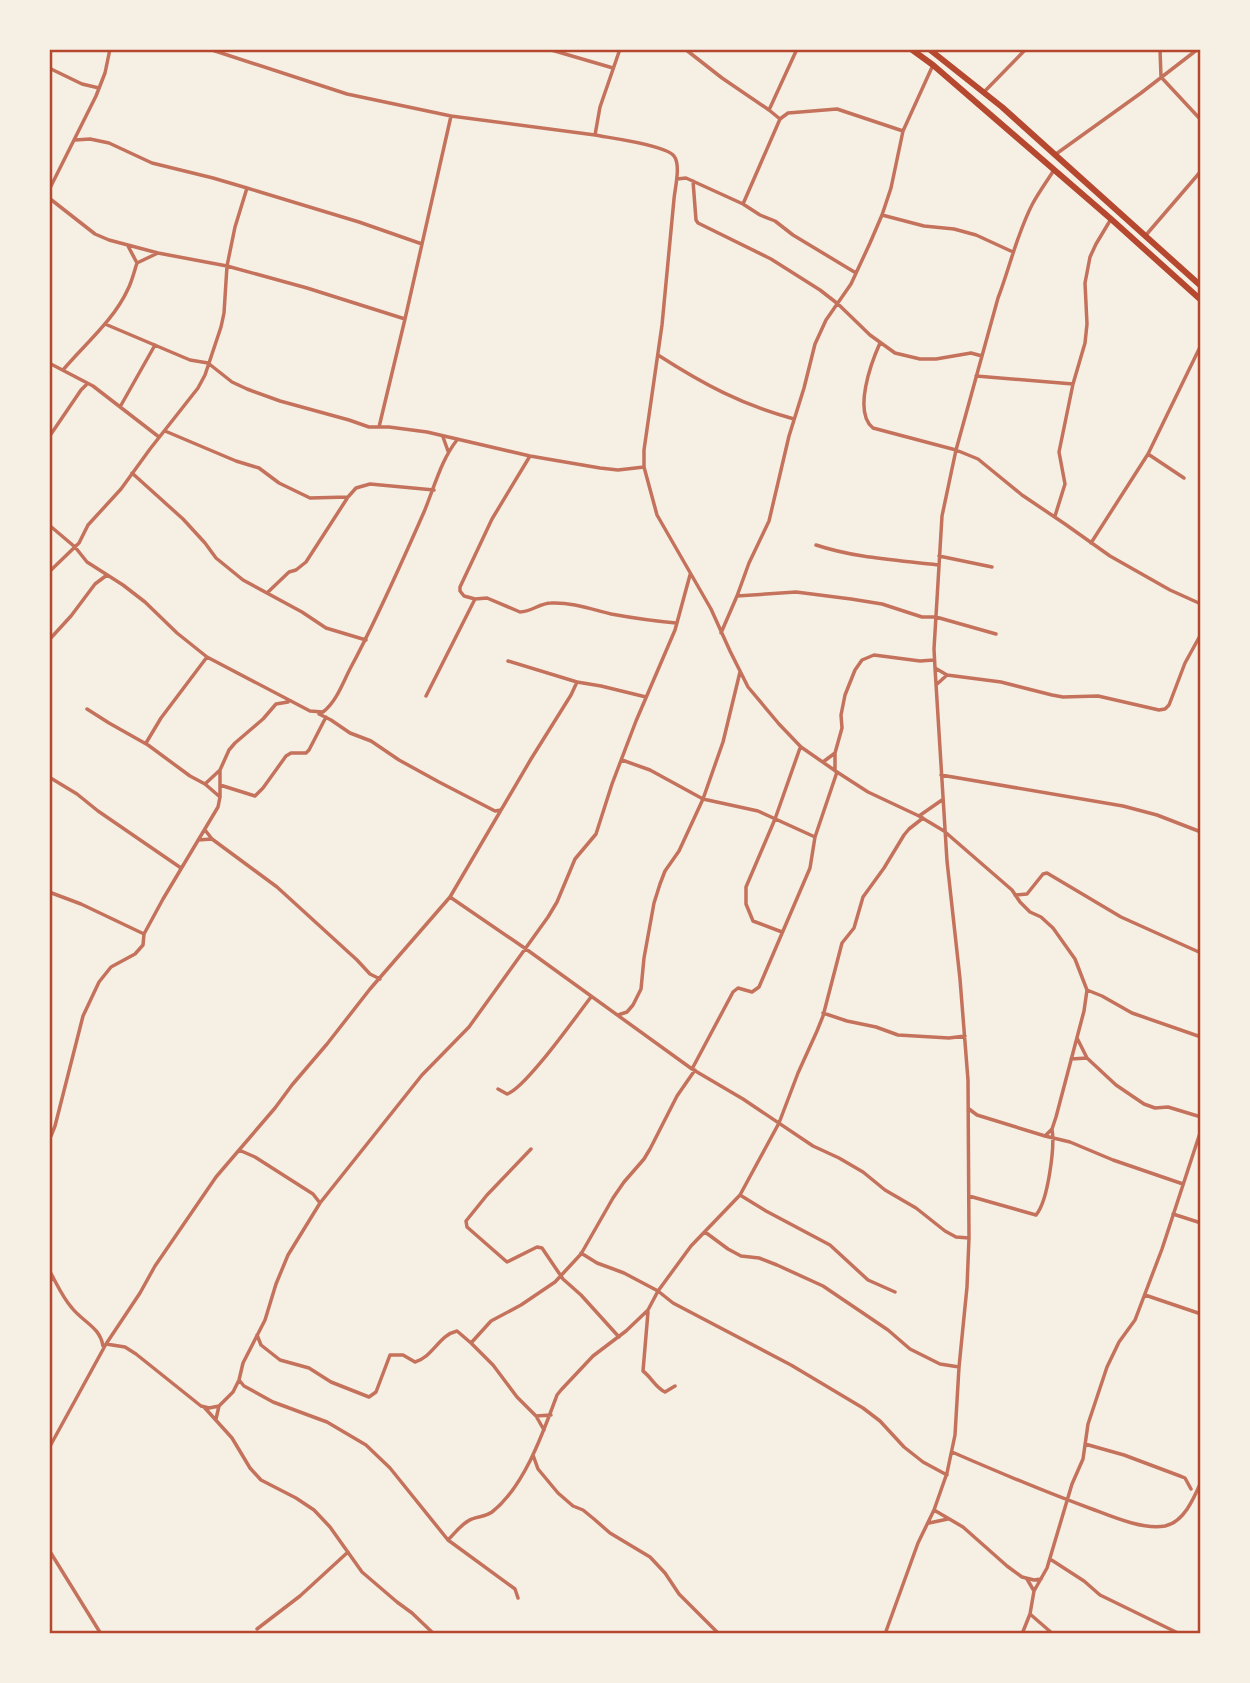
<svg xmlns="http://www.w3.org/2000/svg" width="1250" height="1683" font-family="Arial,sans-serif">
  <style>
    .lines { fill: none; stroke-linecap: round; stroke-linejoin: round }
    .minor { stroke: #c5725c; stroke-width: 3.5 }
    .trunk { stroke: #b5482f; stroke-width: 6 }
    .neatline { fill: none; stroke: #b5482f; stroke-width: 2.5 }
  </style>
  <rect width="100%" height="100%" fill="#f6efe4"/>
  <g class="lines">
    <!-- minor -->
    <path class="minor" d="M209 49 347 94 451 116 595 135
      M548 49 613 68
      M620 49 600 107 595 135C610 138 666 145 674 156 681 165 675 188 674 199L662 325 644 450V467L657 515 711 609 730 651 748 687 779 724 801 747 837 772 868 792 919 816 944 831 1012 890 1020 902 1030 912 1041 917 1053 928 1075 959 1087 990 1084 1011 1056 1117 1052 1129 1045 1136
      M685 49 722 78 769 110 780 119
      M1160 49 1161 77 1201 120
      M49 68 82 84 99 88
      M984 92 1026 49
      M769 110 797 49
      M1056 154 1141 93 1198 49
      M677 179 686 178 743 204 760 215 775 221 793 235 856 273
      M693 181 696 220 698 223 771 259 820 290 838 304 870 335 895 353 920 359H936L971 353 982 356
      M247 188 359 222 422 244
      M49 190 96 96 105 73 110 49
      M49 198 95 234 109 240 158 253 227 266 235 227 247 188 213 178 152 163 109 143 90 139 75 140
      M743 204 780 119 788 113 837 109 903 131
      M882 215 924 226 954 229 976 235 1013 252
      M1146 235 1201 171
      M128 246 137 263 158 253
      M105 324 190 360 208 363 232 382 247 389 280 401 349 420 369 427H389L427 432 530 456 600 468 618 470 644 467
      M880 343C871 363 853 412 873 428L956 450 978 459 1022 495 1065 524 1110 556 1170 590 1201 604
      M658 355C703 384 742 405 794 419
      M49 363 93 386 159 437
      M63 370C85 344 114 320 128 289 132 281 134 272 137 263
      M976 376 1073 384
      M120 407 155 345
      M379 427 405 319 451 116
      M165 431 236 461 259 468 279 483 310 498 348 497
      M49 437 81 390 87 384
      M443 437 448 451
      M1148 454 1184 478
      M530 456 492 519 460 587V591L464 596 475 599 487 598 520 612C531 612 540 603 551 603 571 602 591 609 611 614 633 618 654 621 676 623
      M132 473 183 519 205 543 216 558 243 580 302 612 326 628 366 640
      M1055 516 1065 484 1059 452 1073 384 1085 343 1087 324 1085 283 1090 257 1096 244 1111 219
      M49 525 75 547 87 562 123 585 145 602 177 633 207 657 310 711 323 712C337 701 343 682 351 667 378 617 401 564 424 512 434 488 441 460 457 440
      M1091 543 1148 454 1201 345
      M816 545C855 558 897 560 938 565
      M939 556 992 567
      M49 572 79 543 88 525 121 489 150 449 198 388 205 375 221 327 224 313 227 266 307 288 405 319
      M267 593 289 572 296 570 306 562 348 497 356 488 370 484 434 490
      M737 596 796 592 851 599 882 604 922 617H936L996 634
      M721 633 737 596 749 563 769 521 789 436 804 388 815 344 826 320 851 284 870 243 882 215 891 188 903 131 933 65
      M49 640 71 616 95 584 107 575
      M508 661 577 682
      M935 668 947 675 1001 682 1052 695 1063 697 1098 696 1159 710 1165 709 1169 705 1185 663 1201 634
      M936 685 947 675
      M426 696 475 599
      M87 709 109 723 148 745 190 776 205 784 220 797
      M319 714 331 720 350 733 371 741 399 760 439 782 495 811 501 810
      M146 743 161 718 207 657
      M622 760 650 770 703 799 758 811 815 837 837 772
      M823 762 835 753
      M835 771V753L842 728 841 715 845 695 855 670 862 660 874 655 920 661 934 660
      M941 775 1123 806 1157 815 1201 832
      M49 777 77 794 98 811 181 868
      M205 784 220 770
      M220 785 255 796 263 788 286 756 291 753H306L309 750 326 717
      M919 816 942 800
      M205 830 212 839 277 887 357 960 370 974 380 979
      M198 840 212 839
      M49 892 81 904 144 934
      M1015 895 1027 894 1043 874 1047 873 1121 917 1201 953
      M450 897 526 949 692 1069 743 1099 813 1146 839 1158 863 1172 885 1190 916 1208 945 1231 956 1237 969 1238
      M782 932 753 921 746 904V887L775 819 800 748
      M1087 990 1102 996 1132 1013 1201 1037
      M823 1013 847 1021 876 1027 898 1035 949 1038 965 1036
      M618 1015 627 1012 633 1005 641 989 644 958 654 903 660 884 665 871 679 851 703 799 723 742 740 672
      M1077 1038 1087 1058 1116 1085 1144 1104 1155 1108 1168 1107 1201 1117
      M1071 1059 1087 1058
      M692 1069 733 992 738 988 752 992 759 987 810 868 815 837
      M498 1089 507 1094C525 1089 577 1015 591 997
      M969 1109 977 1115 1045 1136 1070 1142 1113 1160 1183 1184
      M49 1136H51L55 1126 83 1016 99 982 111 967 135 954 143 945 144 934 163 899 218 807 220 797V770L229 750 235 743 263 719 276 704 288 702
      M531 1149 487 1195 466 1221 467 1227 507 1262 537 1247 542 1248 563 1279 581 1295 619 1337
      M239 1150 255 1157 313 1194 320 1203
      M740 1195 766 1211 830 1245 868 1280 895 1292
      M969 1196 1036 1215C1048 1201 1055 1147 1052 1129
      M1173 1214 1201 1223
      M705 1232 728 1249 741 1256 759 1258 777 1265 823 1286 888 1330 910 1349 940 1364 959 1367
      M581 1253 597 1263 624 1273 658 1291 673 1303 791 1365 863 1408 880 1421 904 1447 923 1462 947 1475
      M49 1270C56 1282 62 1297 72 1308 83 1322 100 1327 103 1346
      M49 1283 53 1277
      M1145 1295 1201 1314
      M648 1312 643 1371C652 1378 655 1387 665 1392L675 1386
      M257 1335 261 1345 280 1360 309 1368 331 1382 369 1397 376 1392 390 1355H403L415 1362C433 1357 439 1335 457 1331L471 1343 493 1365 517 1397 536 1416 544 1430
      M471 1343 491 1321 521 1305 555 1282 581 1254 613 1198 624 1182 644 1159 650 1149 677 1096 695 1070
      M106 1344 125 1347 136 1354 201 1406 209 1408 219 1406
      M239 1380 244 1386 273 1402 327 1422 366 1445 390 1468 448 1540 515 1589 518 1598
      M204 1407 232 1438 250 1468 261 1480 296 1498 314 1510 330 1527 362 1572 397 1602 412 1613 434 1634
      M536 1416 551 1415
      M216 1419 219 1406 233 1392 239 1380 243 1363 265 1320 276 1284 288 1255 320 1203 422 1075 469 1027 548 917 557 902 575 859 596 834 612 784 636 721 675 630 690 575
      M1085 1444 1124 1455 1180 1476 1185 1478 1191 1489
      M49 1448 106 1344 140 1293 155 1266 216 1177 275 1108 292 1085 327 1044 370 989 450 897 531 759 571 695 577 682 601 686 646 697
      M952 1452C998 1472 1045 1492 1092 1509 1113 1517 1143 1530 1165 1526 1184 1522 1194 1498 1201 1482
      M533 1455 538 1469 558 1493 573 1506 583 1510 594 1519 610 1533 650 1557 665 1573 679 1594 719 1634
      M934 1510 963 1527 1007 1566 1022 1577 1034 1580 1041 1579
      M929 1523 948 1519
      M448 1540C455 1533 463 1522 472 1519 479 1516 485 1517 492 1512 524 1487 543 1433 557 1395L561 1390 593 1356 626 1331 648 1310 658 1291 691 1246 740 1195 779 1123 798 1073 817 1031 823 1016 842 943 854 928 863 897 884 868 904 835 909 829 923 818
      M49 1550 101 1634
      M1050 1559 1084 1581 1100 1595 1180 1634
      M1027 1579 1034 1591
      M257 1629 300 1596 348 1552
      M885 1634 918 1543 934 1510 947 1473 955 1435 959 1367 967 1287 969 1238 968 1080 960 979 947 861 935 668 934 649 942 516 956 450 998 298C1010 267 1017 233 1033 203 1039 192 1047 181 1054 170
      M1022 1634 1030 1614
      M1053 1634 1030 1614 1034 1591 1047 1568 1072 1484 1083 1459 1088 1424 1107 1367 1119 1342 1135 1320 1162 1249 1201 1130"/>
    <!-- trunk -->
    <path class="trunk" d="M911 49 933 65 1111 219 1201 300
      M929 49 1002 107 1201 286"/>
  </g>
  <!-- border -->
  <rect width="1250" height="1683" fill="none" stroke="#f6efe4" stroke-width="102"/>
  <rect x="51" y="51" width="1148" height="1581" class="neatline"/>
</svg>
